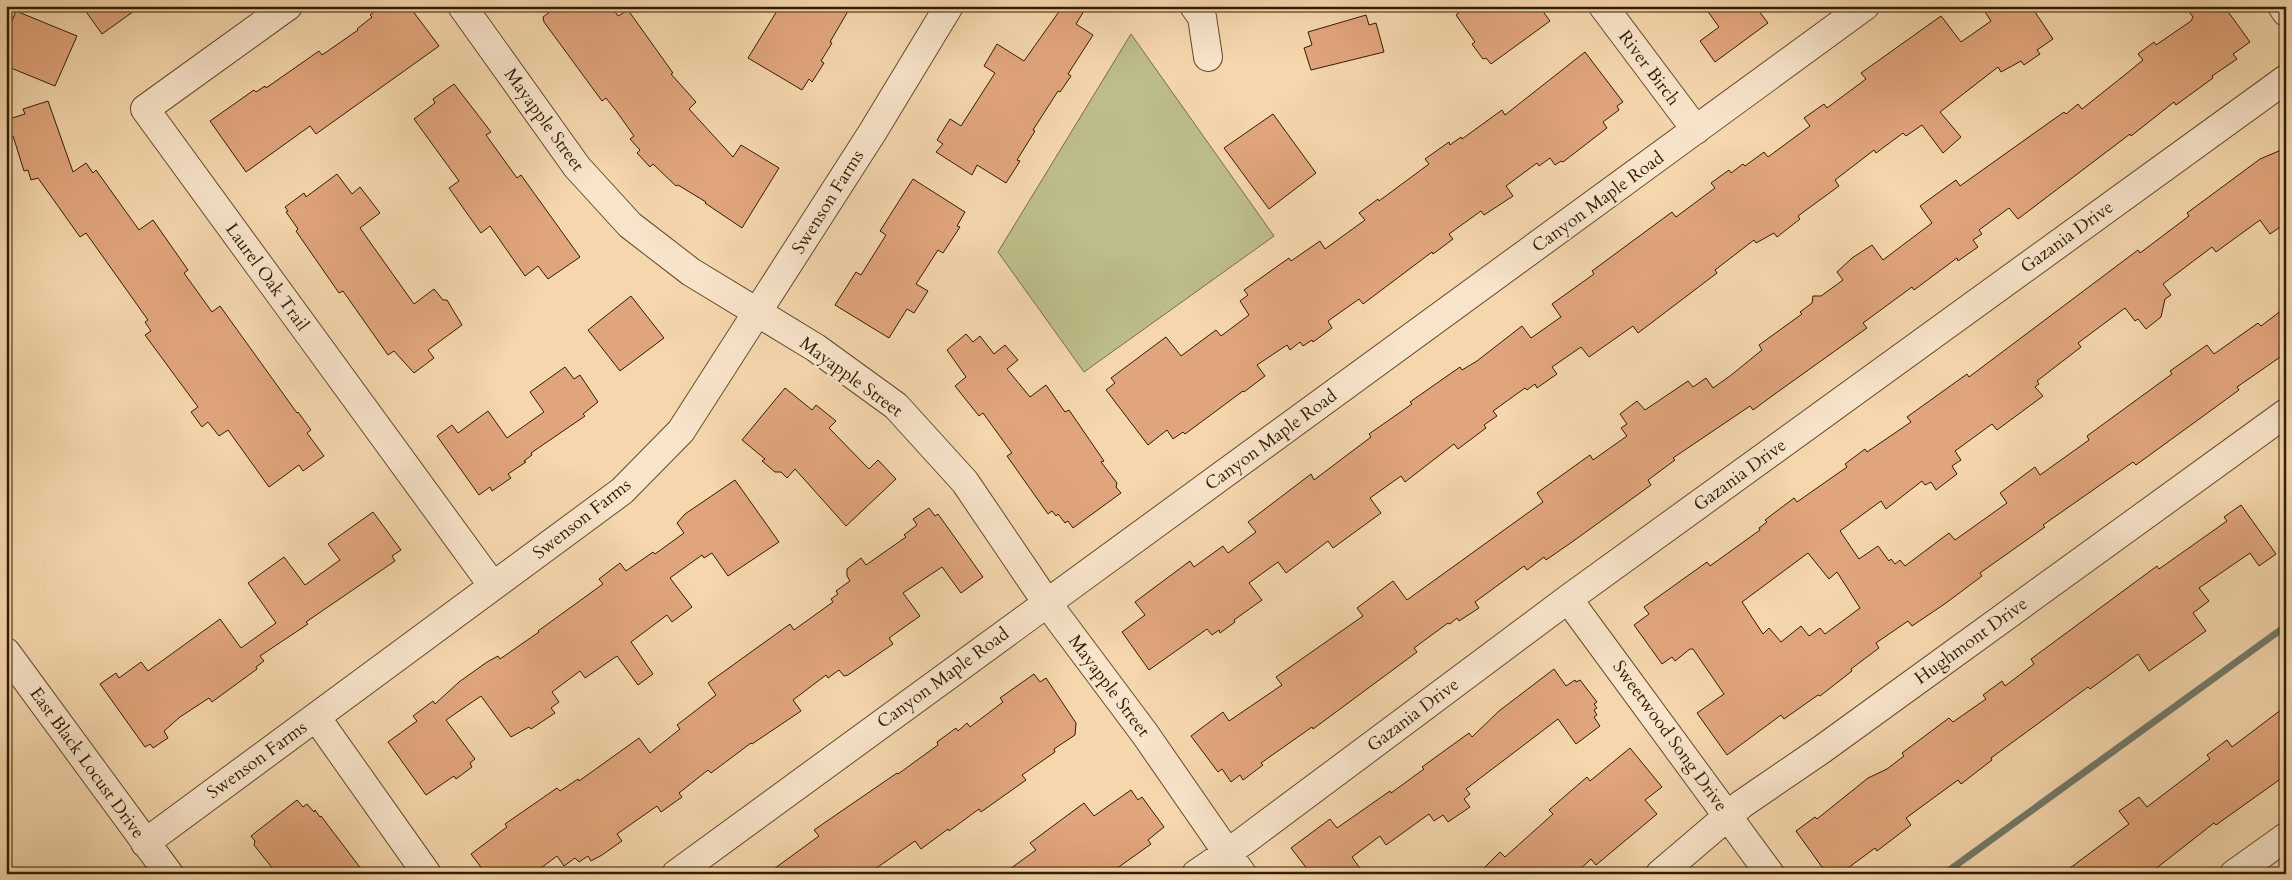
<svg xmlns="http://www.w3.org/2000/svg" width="2292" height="880" font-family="Cardo,serif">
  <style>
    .green { fill: #bdbd89; stroke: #786d44 }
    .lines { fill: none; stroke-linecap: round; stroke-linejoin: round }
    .stream { stroke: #727a6a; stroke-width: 7 }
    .building { fill: #e1a57d; stroke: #321d00; fill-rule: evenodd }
    .minor-casing { stroke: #634b2b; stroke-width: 30 }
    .minor { stroke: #f8e4ca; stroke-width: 28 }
    .labels { text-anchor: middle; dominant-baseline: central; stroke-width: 5; stroke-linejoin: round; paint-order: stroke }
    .street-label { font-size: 18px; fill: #321d00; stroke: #f8e4ca }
  </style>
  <rect width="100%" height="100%" fill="#f5d6ad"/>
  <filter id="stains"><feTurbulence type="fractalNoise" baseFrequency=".004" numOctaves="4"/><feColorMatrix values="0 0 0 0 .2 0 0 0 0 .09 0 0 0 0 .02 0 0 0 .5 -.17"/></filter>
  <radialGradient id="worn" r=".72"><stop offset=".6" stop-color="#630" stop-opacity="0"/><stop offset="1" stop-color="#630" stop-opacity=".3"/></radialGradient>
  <!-- green -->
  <path class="green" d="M1131 34 1274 236 1084 372 998 252Z"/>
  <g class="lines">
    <!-- stream -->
    <path class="stream" d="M1944 874 2286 626"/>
  </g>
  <!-- building -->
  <path class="building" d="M82 6H141L102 34Z
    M381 6H409L439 46 316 134 310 126 246 172 210 121 254 90 256 92 265 86 266 88 319 51 322 55 358 30 357 29 372 17 370 15Z
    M558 6H611L618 16 628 10 673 73 671 74 696 102 689 109 733 157 741 145 779 168 742 228 705 203 706 202 678 185 676 186 653 164 650 167 637 153 640 150 630 139 634 136 617 112 606 98 602 101 544 22 543 17Z
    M780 6H851L830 42 832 43 821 61 824 63 812 82 809 79 802 90 748 58Z
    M1063 6H1087L1076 24 1093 35 1068 74 1071 76 1060 92 1058 91 1033 130 1035 131 1017 160 1020 161 1006 183 977 165 972 175 936 152 943 144 937 140 950 119 961 126 995 73 984 66 997 44 1024 61Z
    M1467 6H1539L1550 21 1491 64 1486 58 1483 59 1477 51 1472 44 1475 42 1456 15Z
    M1704 6H1755L1768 23 1715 62 1700 41 1719 27Z
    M1981 6H2031L2053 39 2037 50 2040 54 2024 65 2021 61 2001 72 1998 67 1940 112 1961 137 1943 153 1922 125 1906 136 1903 133 1876 153 1874 150 1835 180 1839 186 1798 216 1800 219 1777 237 1774 233 1756 243 1754 240 1715 270 1717 273 1638 333 1633 326 1589 357 1581 347 1552 367 1557 374 1537 388 1535 384 1527 390 1525 388 1493 411 1497 416 1484 425 1486 428 1458 449 1454 444 1405 482 1401 476 1370 498 1381 513 1333 548 1328 541 1286 573 1278 562 1249 583 1262 600 1234 620 1235 622 1220 633 1219 630 1212 635 1207 629 1149 670 1122 632 1145 615 1135 602 1190 561 1194 567 1223 546 1228 553 1256 532 1248 522 1311 474 1314 480 1371 437 1369 434 1412 404 1410 402 1460 367 1462 370 1477 361 1522 326 1531 338 1561 317 1552 304 1594 274 1592 271 1672 212 1676 217 1715 188 1711 183 1729 170 1731 173 1743 164 1745 166 1764 152 1768 157 1810 126 1804 118 1824 104 1827 108 1866 79 1861 73 1941 16 1961 42 1991 21Z
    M2185 6H2224L2250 42 2233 54 2237 59 2212 76 2213 78 2176 105 2174 102 2131 136 2130 134 2018 219 2009 208 1979 230 1982 234 1973 240 1978 247 1958 261 1957 258 1914 290 1912 287 1863 323 1867 328 1772 396 1753 410 1750 406 1673 458 1675 460 1648 480 1651 485 1572 542 1546 560 1544 557 1527 570 1524 566 1475 602 1479 608 1459 621 1457 618 1450 624 1448 623 1414 648 1417 652 1313 729 1312 727 1261 763 1263 765 1243 780 1240 775 1231 782 1222 769 1218 772 1191 736 1223 712 1229 721 1282 685 1276 677 1363 616 1357 608 1393 581 1407 600 1543 502 1537 493 1590 455 1593 460 1627 436 1621 428 1627 424 1620 414 1637 401 1645 410 1688 381 1693 387 1706 378 1713 388 1730 376 1762 350 1759 345 1802 314 1800 312 1812 303 1813 296H1821L1843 280 1837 272 1852 258 1872 245 1883 260 1932 223 1920 206 1956 180 1960 186 2064 112 2066 114 2078 104 2082 109 2126 74 2143 60 2138 54 2154 42 2156 45 2191 21 2193 17Z
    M16 11 77 36 55 86 6 66V36Z
    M1366 15 1369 25 1376 23 1384 52 1311 70 1304 48 1312 45 1308 32Z
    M1585 52 1623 102 1617 106 1619 110 1603 122 1607 128 1563 162 1561 161 1555 165 1550 158 1539 166 1537 163 1506 186 1513 196 1484 215 1481 211 1449 234 1453 239 1433 254 1432 252 1363 304 1359 299 1328 321 1332 328 1313 342 1312 340 1303 346 1300 342 1290 350 1287 345 1257 365 1265 376 1244 392 1243 391 1185 434 1183 432 1173 439 1167 430 1148 445 1106 390 1115 383 1111 378 1166 337 1181 356 1216 330 1221 336 1249 315 1240 301 1248 295 1244 290 1289 258 1291 261 1320 241 1325 249 1365 220 1359 213 1378 199 1379 201 1429 164 1425 159 1449 142 1450 145 1461 137 1462 139 1502 110 1505 115Z
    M454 84 491 132 486 135 517 178 521 175 580 257 548 279 538 266 525 276 490 226 481 233 449 188 459 181 414 119 435 103 433 99Z
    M48 101 73 172 86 163 93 173 96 170 139 230 153 220 188 270 184 273 212 312 220 306 297 413 298 412 311 430 307 433 324 456 303 471 299 465 269 487 228 430 219 436 208 422 202 427 191 412 198 407 145 335 151 331 145 322 148 320 86 233 80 237 38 178 31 180 28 170 24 171 13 136 6 139V120L25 114 23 109Z
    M1273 114 1316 173 1269 209 1224 148Z
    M2286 148V223L2270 234 2260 220 2216 252 2212 247 2163 284 2171 295 2165 299 2161 317 2146 329 2138 319 2135 321 2125 308 2078 343 2081 347 2037 381 2039 384 2035 387 2043 396 1997 430 1992 424 1955 451 1961 460 1952 466 1957 474 1936 490 1931 482 1925 485 1922 481 1886 509 1881 501 1840 531 1859 559 1878 546 1889 561 1891 559 1895 564 1900 560 1905 566 1949 533 1955 540 2007 503 2000 493 2035 467 2040 475 2089 440 2087 436 2172 374 2170 371 2207 345 2214 354 2258 323 2261 326 2286 307V353L2237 387 2239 390 2136 465 2133 462 2043 525 2045 527 1980 573 1982 576 1946 603 1912 626 1908 621 1876 643 1879 648 1851 669 1852 671 1820 696 1818 695 1784 719 1781 715 1727 755 1697 713 1724 694 1693 649H1690L1675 661 1672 657 1662 664 1634 625 1649 614 1644 607 1707 562 1710 566 1760 530 1759 528 1767 522 1765 520 1794 498 1797 502 1847 467 1845 464 1865 449 1867 452 1911 422 1907 417 1967 374 1969 377 2138 250 2140 253 2189 216 2187 213 2260 159ZM1808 553 1829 579 1837 572 1860 608 1825 634 1820 628 1809 636 1801 626 1781 642 1769 628 1763 634 1742 602Z
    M337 174 352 194 360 187 380 213 360 228 414 304 434 289 443 300H447L462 325 428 350 434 358 414 373 394 351 388 355 343 291 339 293 296 231 298 229 286 212 288 211 285 207 304 193 306 197Z
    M913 179 965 212 957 226 960 227 943 253 938 250 916 284 928 291 914 313 907 309 889 338 835 305 856 272 861 275 886 235 880 231Z
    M631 296 664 338 620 371 588 330Z
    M966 334 973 342 980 336 994 354 1005 345 1018 360 1007 369 1030 397 1046 385 1065 412 1069 410 1104 461 1101 462 1117 483 1116 487 1121 493 1073 528 1068 521 1065 523 1058 514 1056 516 1052 511 1048 514 1007 456 1012 453 983 413 979 416 955 386 966 377 947 350Z
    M565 367 574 379 580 375 598 402 583 414 585 416 531 453 532 455 524 461 526 462 508 474 511 478 492 491 490 487 479 495 437 436 452 425 458 433 488 411 507 438 544 412 530 392Z
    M785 388 812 410 816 405 836 421 829 428 869 469 878 460 896 479 846 526 795 469 787 478 781 472H775L762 461 765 459 742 440Z
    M735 480 779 542 728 576 712 553 704 558 702 555 670 578 692 607 672 622 667 615 631 642 653 674 638 685 617 656 585 678 580 671 552 692 559 702 551 708 555 713 531 729 529 727 511 737 481 696 446 720 475 759 470 763 472 767 456 779 454 776 426 795 388 742 417 721 413 716 433 701 435 704 459 682 487 662 498 656 500 659 539 632 538 631 603 584 599 579 620 563 626 571 653 552 655 554 684 533 677 523 685 514Z
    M2241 505 2276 554 2259 566 2250 553 2199 588 2209 601 2193 613 2206 631 2149 671 2138 654 2090 689 2088 687 1991 758 1992 760 1961 784 1958 780 1906 818 1911 825 1877 851 1875 848 1840 874H1827L1796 831 1815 817 1817 819 1868 778 1887 769 1904 756 1902 753 1949 718 1953 722 1986 699 1983 695 2002 681 2005 686 2034 664 2031 659 2157 566 2159 569 2227 521 2224 517Z
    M929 508 935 516 938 514 983 577 961 593 942 567 903 593 920 616 889 638 893 644 848 675 844 676 839 670 828 678 826 675 793 700 801 711 752 744 751 743 711 773 708 770 679 793 682 797 661 812 657 806 617 834 622 841 602 855 591 861 588 856 579 862 575 858 564 866 557 856 533 874H486L471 854 507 827 505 824 557 788 560 791 578 779 579 781 639 738 650 753 680 729 677 725 716 695 708 683 790 624 794 630 833 602 831 599 838 594 836 591 850 581 847 576V569L861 558 866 565 906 537 904 535 917 525 913 519Z
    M373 512 401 550 392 556 395 561 306 622 308 624 260 656 264 661 256 667 257 669 212 702 209 698 180 717 164 731 168 738 153 748 150 744 145 747 100 684 116 673 119 678 141 662 148 671 220 619 241 648 276 623 248 583 284 557 305 585 340 560 328 544Z
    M1554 669 1566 686 1575 680 1576 682 1580 680 1597 702 1594 704 1597 708 1594 710 1597 715 1594 717 1600 726 1576 744 1558 719 1466 789 1470 794 1464 799 1470 807 1448 822 1443 815 1434 821 1429 814 1386 845 1380 836 1352 857 1364 874H1311L1291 848 1330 819 1337 828 1390 791 1391 793 1424 769 1422 767 1469 733 1472 737 1499 711Z
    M1034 674 1040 682 1046 678 1076 723 1075 735 1054 749 1055 752 1022 775 1026 780 981 812 979 809 949 831 948 829 921 849 915 841 868 874H767L819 836 814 830 897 773 898 774 938 745 937 742 956 728 958 731 967 723 970 727 1003 702 1000 698Z
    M2286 706V775L2216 825 2214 823 2149 874H2062L2129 824 2119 811 2139 797 2147 807 2210 759 2207 755 2227 740 2232 747Z
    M1630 748 1662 787 1645 800 1657 814 1596 865 1591 859 1575 874H1478L1500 852 1505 857 1553 814 1549 810 1587 777 1590 781Z
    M1131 790 1138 800 1142 797 1164 827 1148 840 1151 844 1109 874H1003L1036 850 1030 843 1084 803 1094 816Z
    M297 800 303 807 307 804 314 812 315 810 320 817 321 816 365 874H277L254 845 255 841 251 836Z"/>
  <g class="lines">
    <!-- minor casing -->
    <g class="minor-casing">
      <path id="minor" d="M288 6 145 109 493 586
        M462 6 577 167 630 225 691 272 816 348 896 406 965 482 1047 603 1145 734 1242 874
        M1194 6 1202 17 1208 57
        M1603 6 1696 130
        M2282 6 2286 12
        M1568 599 1770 874
        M6 652 169 874
        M316 717 427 874
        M145 843 622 491 681 431 872 133 949 6
        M676 874 1865 6
        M1196 874 1244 841 1568 599 2286 79
        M1660 874 1742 804 1821 750 2286 413
        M2234 874 2286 837"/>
    </g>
    <!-- minor -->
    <use href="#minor" class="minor"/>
  </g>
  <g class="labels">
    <!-- street labels -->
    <g class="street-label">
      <text transform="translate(1649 68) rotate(53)">River Birch</text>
      <text transform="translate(544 120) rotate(54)">Mayapple Street</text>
      <text transform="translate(828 202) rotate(-58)">Swenson Farms</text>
      <text transform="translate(1598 202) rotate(-36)">Canyon Maple Road</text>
      <text transform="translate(2067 237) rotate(-36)">Gazania Drive</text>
      <text transform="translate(267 277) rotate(54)">Laurel Oak Trail</text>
      <text transform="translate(851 377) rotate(36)">Mayapple Street</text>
      <text transform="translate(1271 440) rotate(-36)">Canyon Maple Road</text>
      <text transform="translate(1740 475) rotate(-36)">Gazania Drive</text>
      <text transform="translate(582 519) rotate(-38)">Swenson Farms</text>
      <text transform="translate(1971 641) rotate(-36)">Hughmont Drive</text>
      <text transform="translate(943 678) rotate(-36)">Canyon Maple Road</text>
      <text transform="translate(1109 686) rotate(53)">Mayapple Street</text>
      <text transform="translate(1413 715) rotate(-37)">Gazania Drive</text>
      <text transform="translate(1670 736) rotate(54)">Sweetwood Song Drive</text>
      <text transform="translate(257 760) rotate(-36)">Swenson Farms</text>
      <text transform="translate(87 763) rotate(54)">East Black Locust Drive</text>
    </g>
  </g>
  <!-- margin -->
  <rect width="2292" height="880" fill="none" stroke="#f5d6ad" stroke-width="25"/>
  <rect x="8" y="8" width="2277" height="865" fill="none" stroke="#321d00" stroke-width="2.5"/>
  <rect x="12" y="12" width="2267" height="855" fill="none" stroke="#321d00"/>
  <rect width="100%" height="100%" filter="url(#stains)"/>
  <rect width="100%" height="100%" fill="url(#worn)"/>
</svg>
